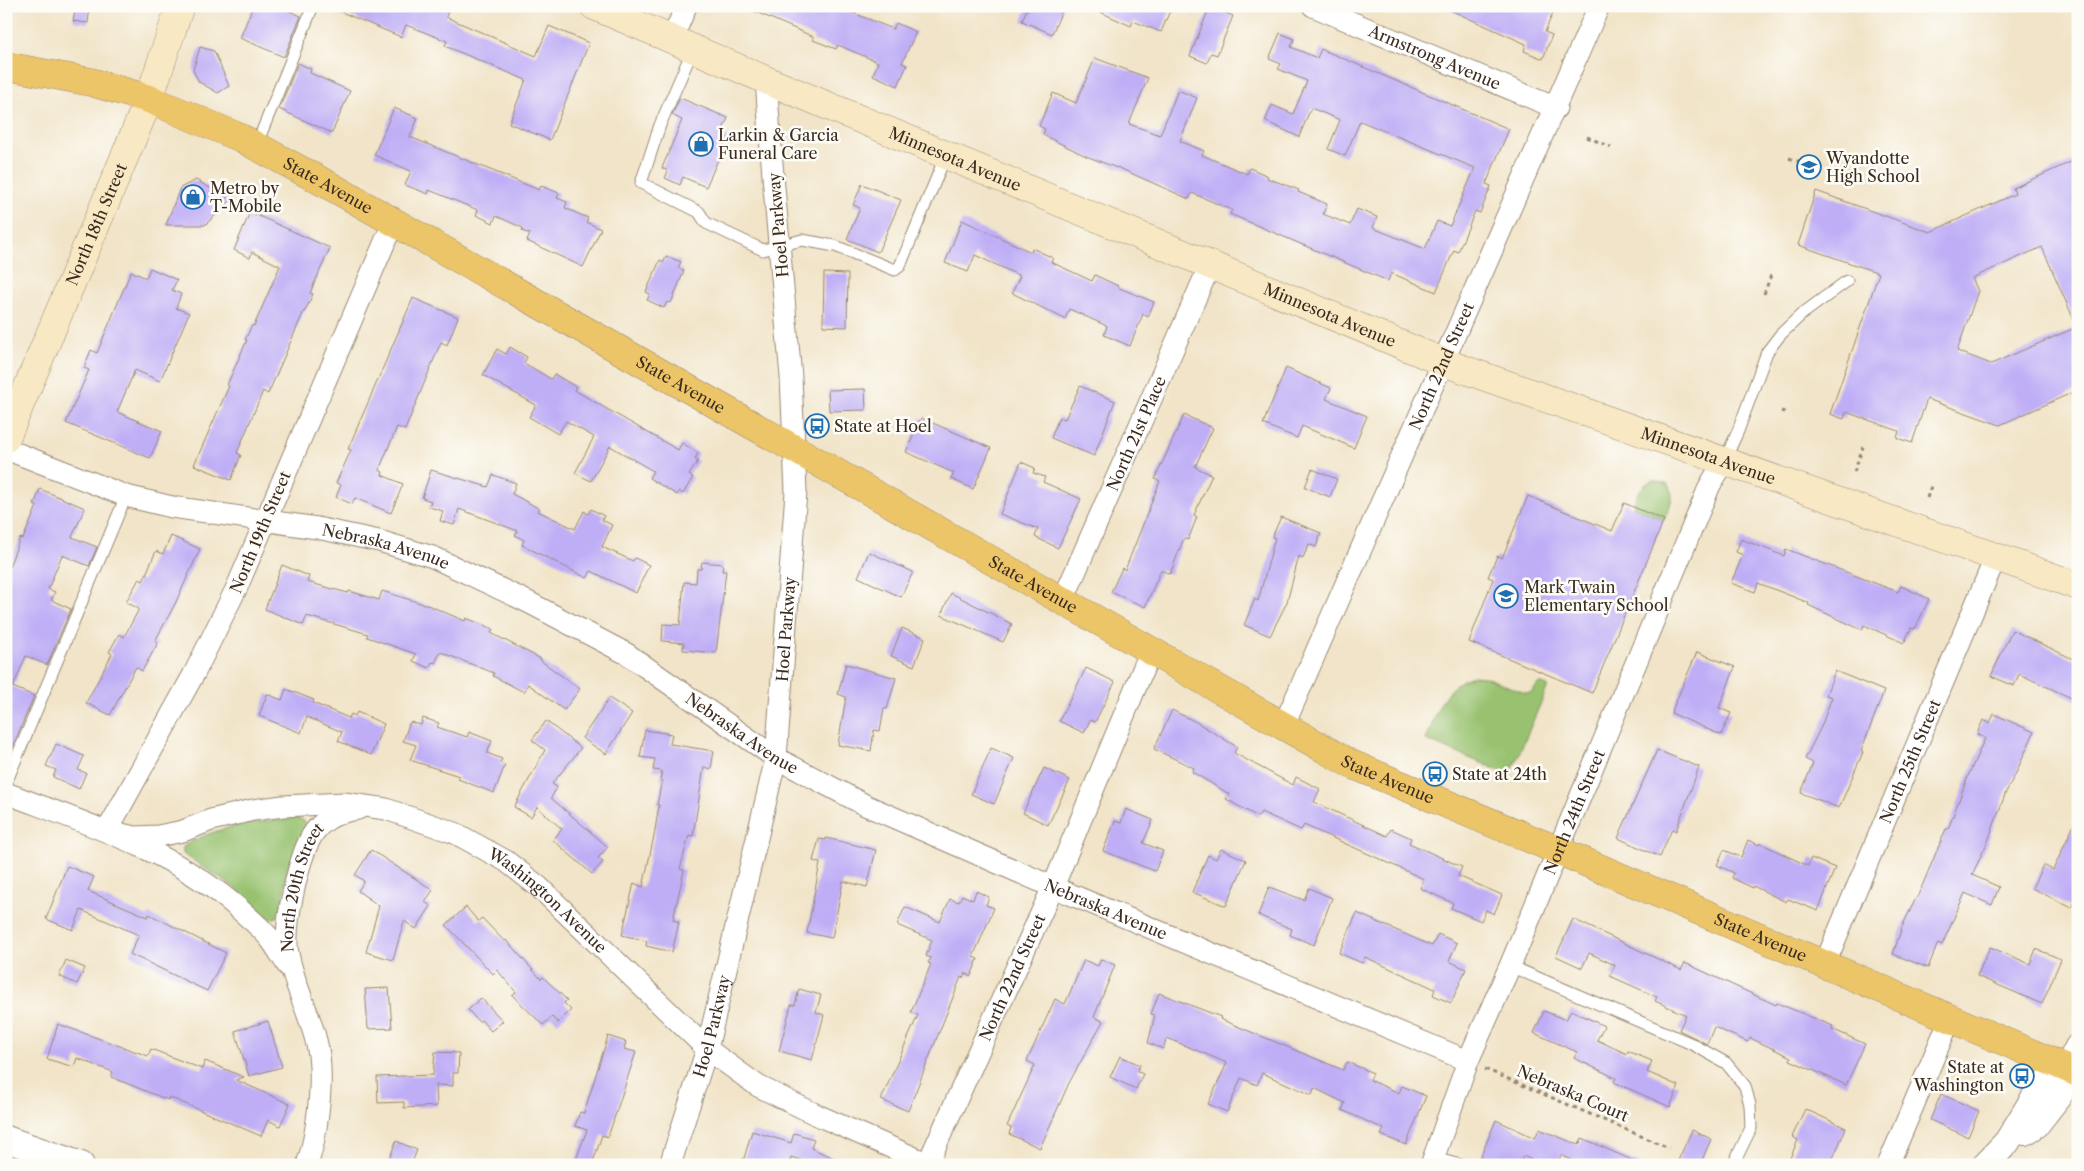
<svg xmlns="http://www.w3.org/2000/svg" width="2084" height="1171" font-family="'Libre Caslon Text',serif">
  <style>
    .green { fill: #98c26f; stroke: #6a7646 }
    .building { fill: #bfaef6; fill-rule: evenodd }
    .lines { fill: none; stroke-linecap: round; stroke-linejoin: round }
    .service-casing { stroke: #968773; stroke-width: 13 }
    .minor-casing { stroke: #968773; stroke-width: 23 }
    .tertiary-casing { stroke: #968773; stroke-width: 28 }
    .secondary-casing { stroke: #968773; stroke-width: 29 }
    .primary-casing { stroke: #968773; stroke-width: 29 }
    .path { stroke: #968773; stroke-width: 3; stroke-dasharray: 4 4; stroke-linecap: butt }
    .service { stroke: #fff; stroke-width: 11 }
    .minor { stroke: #fff; stroke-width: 21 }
    .tertiary { stroke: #fff; stroke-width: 26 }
    .secondary { stroke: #f8e8c3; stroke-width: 28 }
    .primary { stroke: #edc569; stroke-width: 28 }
    .labels { text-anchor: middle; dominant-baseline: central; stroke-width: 5; stroke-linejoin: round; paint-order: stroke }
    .street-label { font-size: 16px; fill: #3b2a1e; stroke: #fdfcf7 }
    .poi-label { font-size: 16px; fill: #3b2a1e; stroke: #fdfcf7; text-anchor: start }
  </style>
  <rect width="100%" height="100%" fill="#fdfcf7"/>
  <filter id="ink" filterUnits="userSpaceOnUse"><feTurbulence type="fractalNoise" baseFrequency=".02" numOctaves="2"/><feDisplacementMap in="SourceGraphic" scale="10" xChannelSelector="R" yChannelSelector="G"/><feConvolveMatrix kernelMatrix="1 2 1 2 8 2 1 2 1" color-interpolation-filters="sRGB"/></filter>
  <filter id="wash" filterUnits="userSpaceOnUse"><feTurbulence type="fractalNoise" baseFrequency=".0096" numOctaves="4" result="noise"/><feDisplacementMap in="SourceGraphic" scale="20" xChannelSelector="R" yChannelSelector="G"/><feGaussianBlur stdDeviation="1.12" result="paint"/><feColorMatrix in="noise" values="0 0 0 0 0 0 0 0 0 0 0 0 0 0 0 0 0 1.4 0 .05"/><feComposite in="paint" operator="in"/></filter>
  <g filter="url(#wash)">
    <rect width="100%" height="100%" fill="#f1e4c8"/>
    <!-- green -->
    <path class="green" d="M1653 480 1669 484C1676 497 1669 507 1664 520L1633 507C1636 495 1641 485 1653 480Z
      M1474 676 1485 677 1525 693 1532 692 1539 683 1548 686 1510 775 1426 740C1437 713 1442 684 1474 676Z
      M296 818 303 820 307 825 288 867 281 911 277 917 271 919 264 915 234 887 183 854V847C216 825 257 822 296 818Z"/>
    <g id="blocks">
      <!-- building -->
      <path class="building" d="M76 6H90L88 23 73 21Z
        M253 6H278L301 16 284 57 240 38Z
        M327 6H450L446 17 536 56 549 26 589 43 550 140 509 123 526 80 445 46 447 41 406 25 401 37Z
        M742 6H854L851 12 893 29 896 23 916 32 902 63 907 65 898 86 873 75 878 62 838 45 836 49 813 40 814 37Z
        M1028 6H1064L1052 34 1022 21Z
        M1087 6H1172L1161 32 1133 21 1131 26Z
        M1210 6 1233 16 1217 55 1211 53 1207 63 1190 56Z
        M1441 6H1543L1554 10 1545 32 1552 35 1543 59 1524 51 1526 44Z
        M1280 33 1294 39 1291 47 1317 58 1321 49 1509 129 1486 184 1491 186 1480 213 1475 211 1458 252 1454 250 1436 292 1391 273 1388 281 1230 214 1232 210 1192 193 1189 199 1117 167V168L1086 156 1043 135 1045 129 1039 126 1053 93 1076 103 1095 58 1148 78 1129 124 1160 135 1178 90 1197 98 1180 141 1204 151 1202 155 1247 174 1250 168 1268 176 1267 178 1299 190 1298 192 1327 204 1323 214 1350 225 1357 209 1377 217 1373 228 1425 249 1437 221 1450 226 1475 168 1360 121 1345 156 1328 149 1340 120 1311 108 1299 137 1265 121 1272 105 1293 114 1307 81 1278 69 1281 64 1269 59Z
        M200 47 214 51 229 86 218 93 199 82 193 70Z
        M298 63 311 69 310 73 350 91 332 133 279 109Z
        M680 98 728 118 721 134 728 137 706 187 683 177 680 185 665 178 668 171 662 168 682 120 672 115Z
        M394 108 418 118 410 137 539 190 541 186 559 193 557 198 567 202 565 208 588 218 586 222 601 229 583 267 527 241 530 234 522 231 523 228 496 216 493 223 476 215 478 210 429 190 428 194 405 185 411 171 374 155Z
        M2073 161 2078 173V390L2000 425 1927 399 1912 443 1897 438 1899 431 1846 412 1844 419 1830 414 1879 273 1798 245 1816 191 1930 232 2015 194 2013 188ZM2042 247 2077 327 1991 364 1957 351 1978 291 1972 278Z
        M196 180 231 200 205 225H166L180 188Z
        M862 184 901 200 878 252 847 239 860 208 853 205Z
        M250 212 330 248 310 293 313 294 305 311H304L268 394 263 391 237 453 241 455 231 480 194 465 229 386 227 385 247 340H245L252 325 254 326 280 266 252 252 250 258 234 250Z
        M962 220 1031 252 1032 248 1053 258 1051 262 1092 281 1095 275 1118 286 1117 287 1154 302 1148 317 1143 314 1130 346 1104 335 1107 326 1069 309 1065 319 1012 293 1020 276 975 255 968 272 945 263Z
        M666 256 681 262 678 268 684 271 671 303 667 302 664 308 647 300 650 294 646 292 660 260 664 262Z
        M150 268 177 280 172 290 181 294 176 308 189 313 160 381 135 370 117 412 162 431 150 458 66 423 89 370 84 368 91 350 97 353 131 271 146 278Z
        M824 273 848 274 847 327 823 326Z
        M413 298 458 317 447 345 441 342 405 430 397 427 379 470 383 472 382 475 403 484 391 513 355 498 352 504 336 497 341 485 336 483 351 450 348 449Z
        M510 347 527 357 524 363 551 379 554 374 576 387 574 390 678 450 682 443 698 453 695 459 698 461 689 475 693 477 683 494 679 491 677 495 649 478 653 471 610 446 591 481 575 473 594 437 566 421 558 434 529 417 536 405 483 375 497 349 506 354Z
        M1286 368 1331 388 1326 399 1367 416 1354 448 1302 426 1297 438 1263 424Z
        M1080 386 1115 401 1094 456 1051 438 1059 417 1065 419Z
        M865 389 866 410 829 411 828 390Z
        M1184 415 1213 428 1195 467 1212 475 1194 515 1197 517 1188 540 1184 538 1170 574 1161 570 1145 607 1111 592 1122 568 1125 570 1160 481 1155 479Z
        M921 418 991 448 973 489 951 479 954 473 906 452Z
        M1021 462 1035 468 1033 473 1045 477 1043 482 1081 499 1058 548 1035 537 1038 529 1000 514Z
        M1312 469 1337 479 1330 497 1305 487Z
        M431 470 488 487 493 475 516 483 512 494 540 509 538 511 575 529 584 511 588 514 591 509 604 516 602 520 612 525 602 547 633 561 635 558 649 565 636 593 591 571 587 578 522 545 524 540 515 535 518 531 459 509 454 525 440 521 443 511 429 507 431 501 422 498Z
        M40 489 85 508 72 537 97 547 89 566 62 555 48 589 55 592 51 600 71 609 47 665 26 656 13 687 34 696 6 763V575L20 538 23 539 37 506 34 505Z
        M1528 496 1612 531 1624 503 1664 520 1592 693 1469 642 1493 579 1488 577 1497 556 1502 558Z
        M1281 517 1321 533 1316 547 1309 544 1303 558 1299 556 1287 602 1270 636 1244 625 1255 599 1258 601 1275 538 1272 537Z
        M171 536 200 549 175 604 155 641 158 643 142 671 136 667 110 715 86 703 112 654 109 652 119 634 124 637 139 609 126 602 139 579 143 581 156 551 163 554Z
        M1741 539 1784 556 1786 549 1898 592 1901 586 1929 599 1915 629 1911 628 1904 643 1864 625 1862 630 1808 605 1809 603 1758 583 1755 592 1731 583 1743 555 1736 552Z
        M869 552 913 572 901 597 858 577Z
        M702 562 723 564 722 571H726L716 653 683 650 684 643 662 641 663 624 680 625 684 582 696 583 697 569H701Z
        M282 565 309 576 307 582 348 593 349 591 379 600 382 591 430 606 465 621 466 618 493 629 491 633 541 659V661L580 689 564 710 528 684 524 692 493 676 494 673 440 652 435 663 432 662 429 668 413 661 416 654 367 637 368 634 307 616 303 625 265 609Z
        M951 593 1012 624 1003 642 941 615Z
        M902 628 925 638 914 666 891 656Z
        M2012 630 2075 660 2078 654V701L2019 674 2014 686 1991 676Z
        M1697 652 1735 667 1719 708 1731 713 1721 735 1671 713Z
        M846 664 896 678 887 709 884 708 880 731 874 730 871 751 838 745 846 697 838 694Z
        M1086 668 1115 682 1095 722 1090 720 1084 733 1059 721Z
        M1835 671 1884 691 1861 751 1863 752 1839 808 1801 793 1813 763 1805 759 1821 727 1832 697 1826 695Z
        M286 689 314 700 313 703 349 718 351 714 355 716 357 712 384 724 371 755 338 741 342 732 307 717 301 733 259 716 267 694 282 700Z
        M609 698 632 713 606 754 582 738Z
        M1172 710 1198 723 1237 747 1234 753 1293 785 1296 777 1320 789 1314 802 1387 836 1391 829 1411 838 1409 843 1462 867 1458 876 1502 895 1494 914 1486 910 1481 921 1451 908 1453 903 1420 888 1424 879 1304 825 1301 830 1261 812 1258 817 1226 799 1229 794 1192 772 1194 768 1154 749Z
        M1994 714 2034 732 2017 771 2006 792 1988 841 1972 875 1999 887 1992 905 1965 893 1942 945 1938 943 1928 968 1893 954 1902 927 1916 898H1917L1946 829H1948L1968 776 1985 738 1977 734 1983 720 1990 723Z
        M423 718 439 723 437 727 467 737 469 732 492 741 487 753 502 759 500 763 505 765 494 793 458 779 459 776 410 760 416 745 403 741 410 722 421 725Z
        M546 721 581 748 552 784 557 787 551 798 608 847 598 858 603 862 592 874 553 840 562 829 537 807 531 817 514 807 545 750 532 740Z
        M645 730 672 734 670 744 714 751 711 769 704 767 693 836 689 835 680 869 684 870 673 920 679 922 672 952 646 946 647 941 622 935 634 883 643 887 654 836 659 805H657L662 780H660L662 771 653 770 655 759 640 757Z
        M56 744 84 756 78 770 86 773 79 789 53 777 56 770 46 766Z
        M991 748 1014 758 994 804 971 794Z
        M1657 750 1699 767 1676 831 1672 829 1660 857 1618 838Z
        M1044 768 1070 780 1048 825 1023 813Z
        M1126 809 1153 820 1143 843 1163 851 1155 871 1103 851 1115 821 1121 823Z
        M2078 816V896L2072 908 2032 888 2043 865 2053 870Z
        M826 838 876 850 867 887 843 881 832 938 807 933 820 863 813 861 819 839 826 840Z
        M1748 840 1759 845 1760 843 1808 866 1811 858 1835 868 1818 911 1788 899 1786 902 1753 886V888L1732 878 1734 873 1717 865 1724 850 1741 857Z
        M1221 849 1246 860 1226 906 1192 892 1208 855 1216 859Z
        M371 850 433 890 425 902 431 906 416 929 404 921 393 960 366 952 379 906 358 891 364 881 355 875Z
        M67 866 94 877 88 891 148 917 149 914 226 953 207 991 130 954 139 935 81 910 73 930 46 919Z
        M1269 887 1304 900 1309 888 1332 898 1314 945 1290 935 1292 929 1258 915Z
        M976 891 989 897 986 905 994 908 973 957 978 959 971 976 965 973 963 978 961 977 908 1111 881 1100 918 1015 911 1012 931 964 928 963 931 958 926 956 932 940 897 925 905 907 940 922 950 899 959 902 962 895 973 900Z
        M466 907 478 921 482 918 504 941 506 940 541 979 543 977 567 1000 564 1003 571 1010 558 1023 552 1017 543 1025 512 995 516 992 497 970 493 974 446 925Z
        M1357 913 1432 946 1438 934 1457 943 1449 961 1466 969 1451 1003 1433 995 1435 989 1365 957 1362 963 1339 953Z
        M1573 919 1681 970 1685 963 1776 1005 1777 1003 1833 1026 1832 1029 1865 1044 1846 1085 1790 1060 1791 1057 1750 1038 1748 1042 1714 1027 1707 1044 1679 1030 1686 1015 1655 1001 1657 997 1610 976 1615 965 1589 953 1582 968 1556 956Z
        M1990 947 2030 964 2036 949 2061 959 2042 1004 1977 976Z
        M1101 959 1115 965 1094 1017 1103 1021 1069 1083 1040 1148 1009 1134 1011 1128 1007 1126 1035 1065 1027 1061 1055 999 1065 1004 1084 960 1098 966Z
        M66 960 85 968 77 984 59 976Z
        M389 988 392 1028 368 1029 365 989Z
        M799 989 821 995 816 1012 824 1015 812 1060 779 1051 791 1005H795Z
        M1159 993 1221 1017 1220 1019 1343 1070 1347 1062 1373 1073 1370 1080 1399 1093 1402 1086 1426 1096 1406 1145 1381 1135 1384 1129 1342 1110 1345 1103 1314 1088 1312 1095 1262 1073 1257 1085 1241 1078 1227 1112 1208 1104 1227 1063 1167 1038 1163 1049 1148 1043 1155 1015 1151 1014Z
        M481 998 503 1021 491 1031 481 1020 479 1022 468 1010Z
        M1571 1010 1604 1026 1597 1040 1627 1054 1628 1051 1652 1061 1647 1072 1679 1086 1670 1107 1614 1082 1616 1078 1574 1058 1577 1052 1534 1033 1544 1011 1566 1020Z
        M268 1021 282 1067 249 1076 235 1031Z
        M58 1024 148 1056 151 1049 202 1069 205 1061 244 1077 236 1080 290 1104 280 1126 268 1120 261 1136 169 1097 168 1100 111 1077 113 1072 77 1058 74 1067 47 1059Z
        M608 1036 626 1042 624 1049 636 1052 608 1137 602 1135 592 1165H574L587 1130 575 1126 580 1112 584 1113Z
        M435 1052 459 1053 458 1073H453V1086L436 1085 437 1106 404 1108V1102L378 1103 377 1077 433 1075Z
        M1120 1056 1140 1065 1137 1071 1143 1074 1136 1089 1110 1077Z
        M1941 1094 1979 1111 1968 1137 1930 1120Z
        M1805 1109 1846 1128 1830 1165H1787L1798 1140 1792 1137Z
        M1496 1120 1535 1138 1539 1129 1579 1145 1582 1138 1643 1165H1582L1561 1155 1557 1165H1543L1523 1156 1519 1165H1495L1480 1158Z
        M1692 1130 1711 1139 1700 1165H1676Z
        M752 1131 791 1143 794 1133 814 1139 811 1148 845 1163 844 1165H816L791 1157 789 1165H742Z
        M396 1141 417 1150 411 1165H387Z"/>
    </g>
  </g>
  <g filter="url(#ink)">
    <use href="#blocks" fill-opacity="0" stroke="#968773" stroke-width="1"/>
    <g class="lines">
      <!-- service casing -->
      <g class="service-casing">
        <path id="service" d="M693 49 660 125 641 183 699 212 706 223 763 250 802 240 835 246 895 270 900 266 946 155
          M256 146 313 6
          M1724 462 1738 431 1767 352 1780 335 1802 314 1847 281
          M6 783 126 496
          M1510 966 1692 1044 1726 1063 1745 1086 1750 1105 1751 1128 1733 1165
          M1433 1158 1461 1165"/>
      </g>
      <!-- minor casing -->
      <g class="minor-casing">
        <g id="minor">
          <path id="s1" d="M1313 6 1556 108"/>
          <path d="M672 40 686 6"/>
          <path id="s2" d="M393 223 237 587 195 672 107 831 135 837 158 836 183 831 211 820 253 810 283 806 344 803 386 809 455 833 506 861 539 887 707 1049 758 1086 817 1115 931 1165"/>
          <path id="s3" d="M6 449 126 496 172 507 317 528 379 541 433 557 528 602 627 654 776 758 865 805 1053 887 1468 1061"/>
          <path id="s4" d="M1063 600 1210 265"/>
          <path id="s5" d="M1284 725 1599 6"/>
          <path d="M6 793C87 824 172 850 238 908 249 918 262 928 271 940 277 948 282 957 288 966"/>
          <path id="s6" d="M1824 966 1996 556"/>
          <path id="s7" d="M307 1165C317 1136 323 1086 319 1055 314 1020 294 988 288 953 283 927 299 852 315 831 325 818 342 811 358 809"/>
          <path id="s8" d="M670 1165 707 1049 776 758 796 492 791 377 773 176 766 80"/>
          <path id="s9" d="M927 1165 1053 887 1151 650"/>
          <path id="s10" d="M1431 1165 1468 1061 1510 966 1710 485 1724 462"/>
          <path d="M1888 1165 1950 1019"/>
        </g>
      </g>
      <!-- tertiary casing -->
      <g class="tertiary-casing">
        <path id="tertiary" d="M2025 1132 2036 1125 2060 1094 2067 1069 2078 1047
          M6 1139 81 1165
          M1985 1165 2007 1142 2042 1085 2067 1069"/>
      </g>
      <!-- secondary casing -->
      <g class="secondary-casing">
        <g id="secondary">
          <path id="s11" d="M594 6 766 80 1443 362 2078 586"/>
          <path id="s12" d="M6 438 149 99 180 6"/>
        </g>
      </g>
      <!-- primary casing -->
      <g class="primary-casing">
        <g id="primary">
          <path id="s13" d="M6 66 91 82 149 99 241 138 332 187 1351 764 1557 850 2078 1073"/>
        </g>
      </g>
      <!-- path -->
      <path class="path" d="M1587 137 1611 147
        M1789 158 1803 163
        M1764 294 1771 275
        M1781 411 1787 413
        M1854 472 1863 447
        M1927 498 1932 483
        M1485 1069 1669 1148"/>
      <!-- service -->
      <use href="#service" class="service"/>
      <!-- minor -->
      <use href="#minor" class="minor"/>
      <!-- tertiary -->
      <use href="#tertiary" class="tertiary"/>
      <!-- secondary -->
      <use href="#secondary" class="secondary"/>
      <!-- primary -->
      <use href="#primary" class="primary"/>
    </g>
  </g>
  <!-- icons -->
  <defs>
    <g id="shop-ring" transform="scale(1.25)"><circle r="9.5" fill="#fdfcf7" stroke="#1f6fb2" stroke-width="1.5"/><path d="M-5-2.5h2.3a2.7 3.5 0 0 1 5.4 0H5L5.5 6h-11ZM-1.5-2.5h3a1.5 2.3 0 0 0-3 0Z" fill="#1f6fb2"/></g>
    <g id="school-ring" transform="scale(1.25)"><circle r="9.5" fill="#fdfcf7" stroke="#1f6fb2" stroke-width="1.5"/><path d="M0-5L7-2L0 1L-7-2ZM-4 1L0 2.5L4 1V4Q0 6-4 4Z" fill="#1f6fb2"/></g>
    <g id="bus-ring" transform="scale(1.25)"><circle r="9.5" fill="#fdfcf7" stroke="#1f6fb2" stroke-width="1.5"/><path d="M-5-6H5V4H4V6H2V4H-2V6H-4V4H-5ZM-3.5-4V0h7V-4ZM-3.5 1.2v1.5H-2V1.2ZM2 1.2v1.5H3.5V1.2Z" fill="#1f6fb2"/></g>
  </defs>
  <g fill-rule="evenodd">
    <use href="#shop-ring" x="701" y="144"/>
    <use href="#school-ring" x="1809" y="167"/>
    <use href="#shop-ring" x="193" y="197"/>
    <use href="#bus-ring" x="817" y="426"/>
    <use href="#school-ring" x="1506" y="596"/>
    <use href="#bus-ring" x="1435" y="774"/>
    <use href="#bus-ring" x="2022" y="1076"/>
  </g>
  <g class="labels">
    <!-- street labels -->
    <g class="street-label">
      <text stroke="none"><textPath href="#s1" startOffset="132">Armstrong Avenue</textPath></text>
      <text stroke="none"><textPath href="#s11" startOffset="392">Minnesota Avenue</textPath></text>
      <text stroke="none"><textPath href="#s13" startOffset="346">State Avenue</textPath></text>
      <text stroke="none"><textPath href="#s12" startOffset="232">North 18th Street</textPath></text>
      <text transform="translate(778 225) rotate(-95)">Hoel Parkway</text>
      <text stroke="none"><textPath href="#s11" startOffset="798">Minnesota Avenue</textPath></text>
      <text stroke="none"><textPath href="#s5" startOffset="392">North 22nd Street</textPath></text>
      <text stroke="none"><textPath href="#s13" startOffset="751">State Avenue</textPath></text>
      <text stroke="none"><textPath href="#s4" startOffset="182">North 21st Place</textPath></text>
      <text stroke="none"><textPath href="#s11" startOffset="1202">Minnesota Avenue</textPath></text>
      <text transform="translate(260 532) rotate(-67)">North 19th Street</text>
      <text stroke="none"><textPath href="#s3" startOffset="394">Nebraska Avenue</textPath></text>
      <text stroke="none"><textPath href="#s13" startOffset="1156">State Avenue</textPath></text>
      <text stroke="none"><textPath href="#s8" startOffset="550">Hoel Parkway</textPath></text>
      <text stroke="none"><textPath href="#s3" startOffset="799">Nebraska Avenue</textPath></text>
      <text stroke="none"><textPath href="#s6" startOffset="222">North 25th Street</textPath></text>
      <text stroke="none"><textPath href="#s13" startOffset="1561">State Avenue</textPath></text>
      <text stroke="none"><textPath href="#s10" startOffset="381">North 24th Street</textPath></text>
      <text stroke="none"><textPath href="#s7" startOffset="286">North 20th Street</textPath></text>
      <text stroke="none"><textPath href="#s2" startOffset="1145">Washington Avenue</textPath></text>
      <text stroke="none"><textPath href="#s3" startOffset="1204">Nebraska Avenue</textPath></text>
      <text stroke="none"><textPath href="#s13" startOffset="1966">State Avenue</textPath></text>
      <text stroke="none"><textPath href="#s9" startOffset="206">North 22nd Street</textPath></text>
      <text stroke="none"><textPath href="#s8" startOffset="145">Hoel Parkway</textPath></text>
      <text transform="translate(1573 1093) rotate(23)">Nebraska Court</text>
    </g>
    <!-- poi labels -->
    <g class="poi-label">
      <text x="718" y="135">Larkin &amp; Garcia<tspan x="718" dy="18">Funeral Care</tspan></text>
      <text x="1826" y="158">Wyandotte<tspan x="1826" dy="18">High School</tspan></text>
      <text x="210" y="188">Metro by<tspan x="210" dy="18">T-Mobile</tspan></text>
      <text x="834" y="426">State at Hoel</text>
      <text x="1524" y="587">Mark Twain<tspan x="1524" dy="18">Elementary School</tspan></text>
      <text x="1452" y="774">State at 24th</text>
      <text x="2004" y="1067" text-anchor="end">State at<tspan x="2004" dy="18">Washington</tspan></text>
    </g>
  </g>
  <!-- margin -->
  <rect width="2084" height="1171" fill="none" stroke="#fdfcf7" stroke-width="25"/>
</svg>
